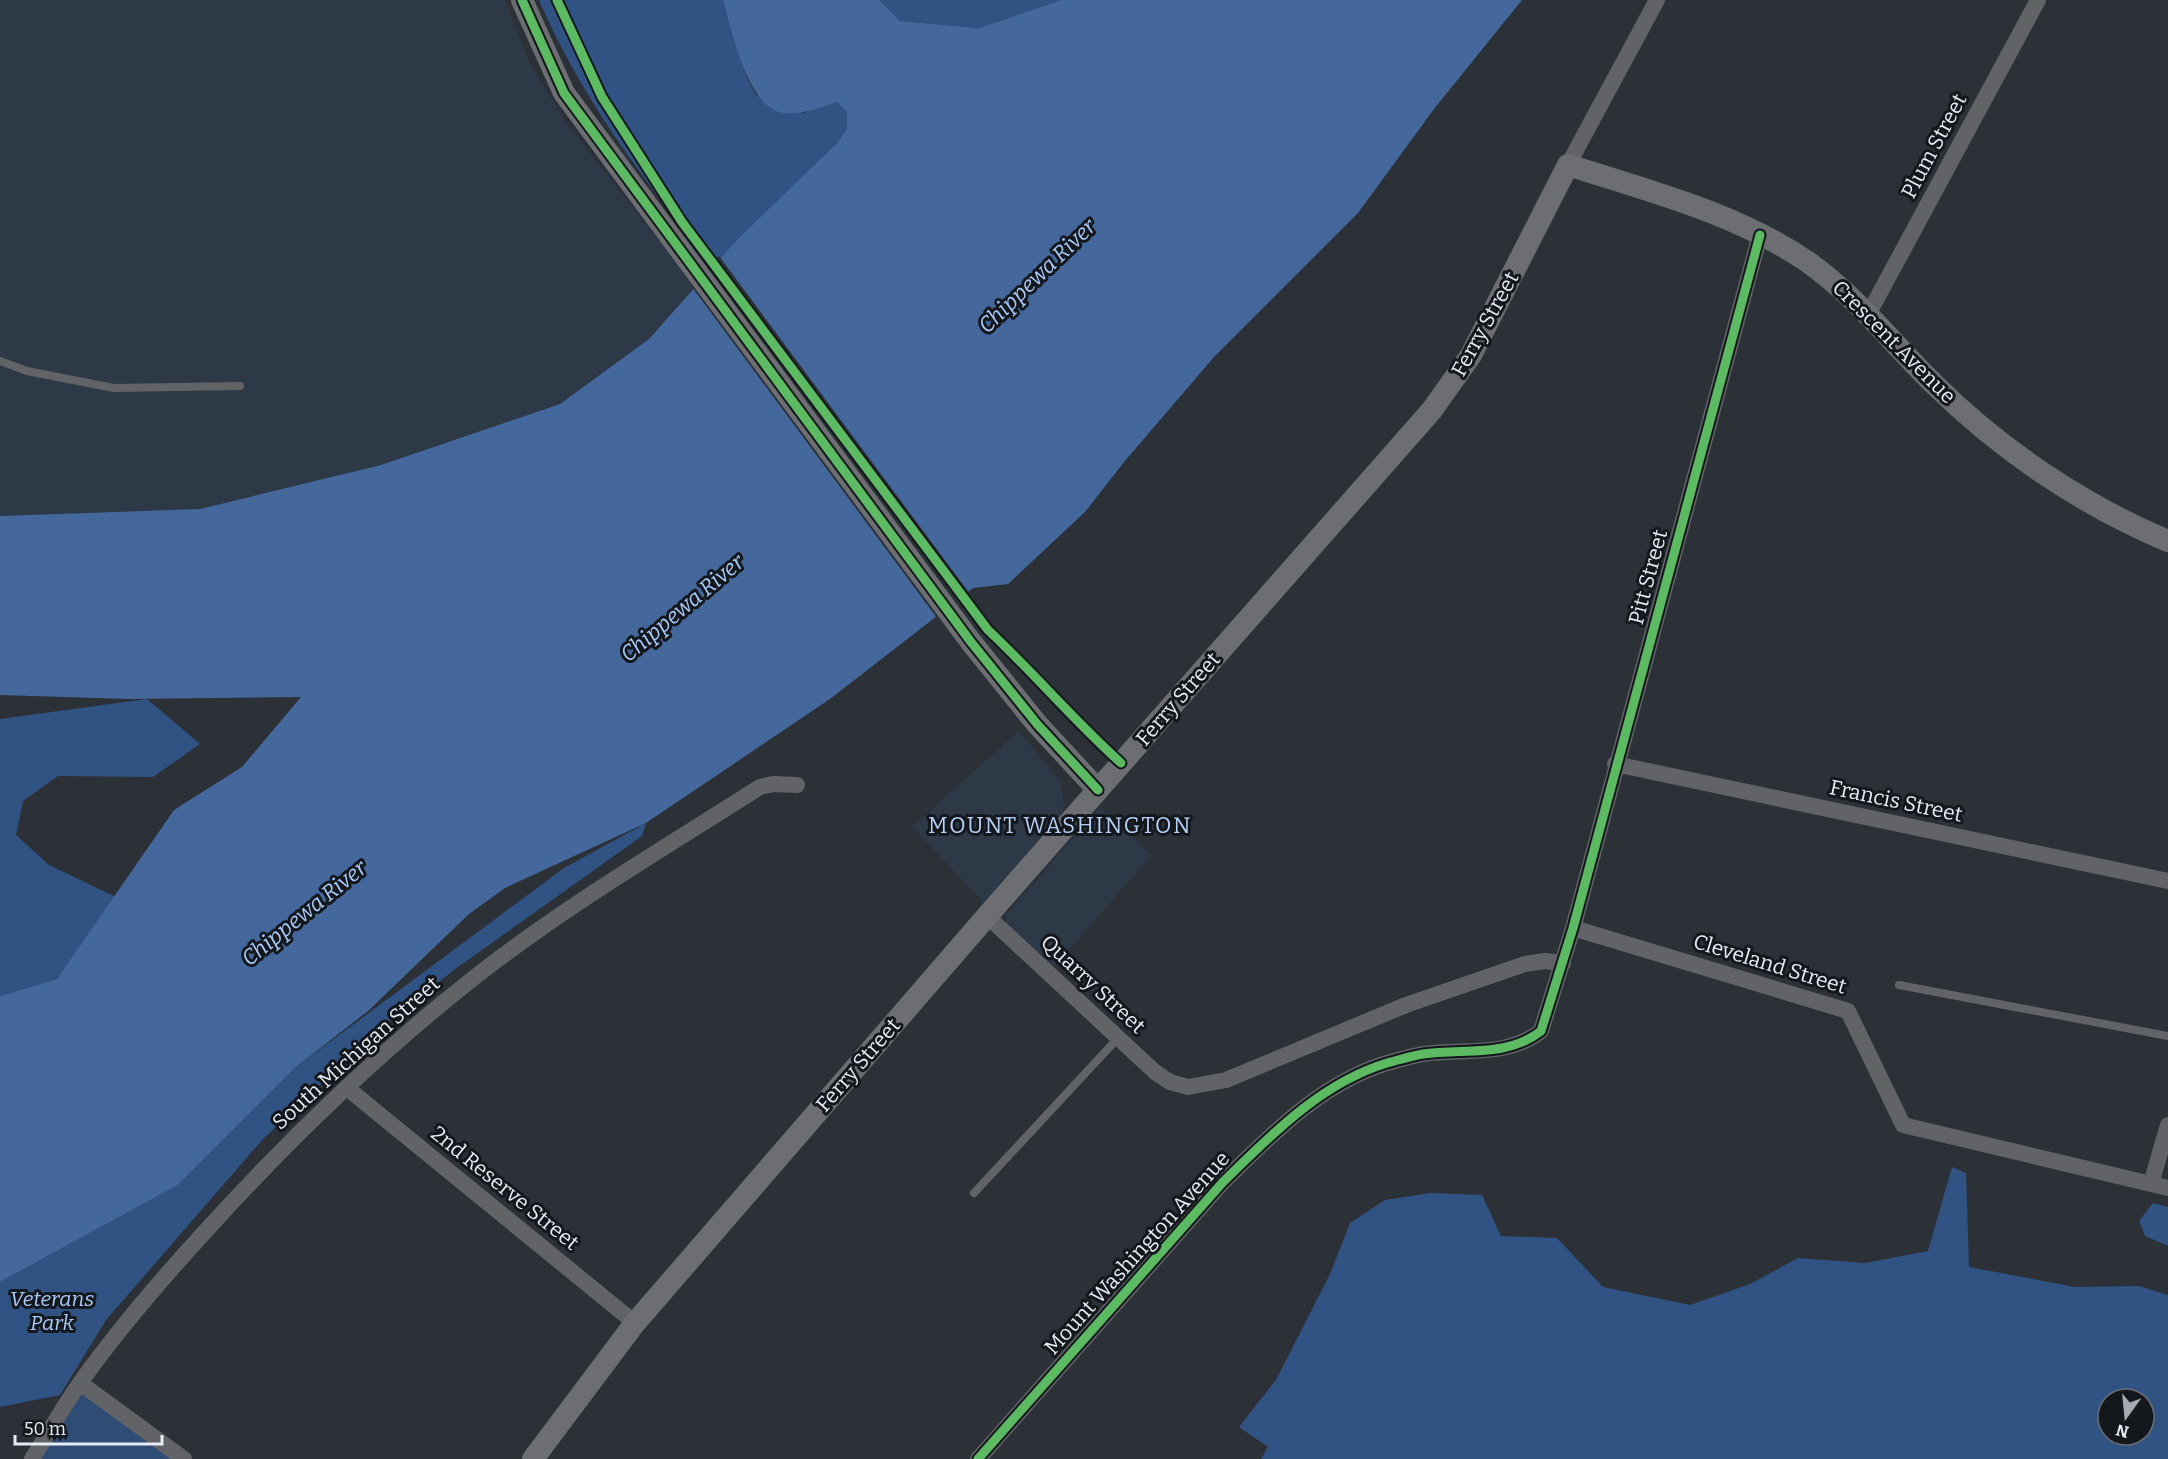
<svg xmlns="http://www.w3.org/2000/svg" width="2168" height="1459" font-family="Bitter,serif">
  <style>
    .built { fill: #2e3948 }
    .green { fill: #2f4c75 }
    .forest { fill: #315383; fill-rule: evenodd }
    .water { fill: #44689c }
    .pier { fill: #2c3138 }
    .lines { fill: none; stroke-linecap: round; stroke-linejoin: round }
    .lane { stroke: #616366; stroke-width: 8 }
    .street { stroke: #616366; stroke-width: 16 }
    .secondary { stroke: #6c6e71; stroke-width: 22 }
    .cycleway-casing { stroke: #14181d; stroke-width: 13 }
    .cycleway { stroke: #5cba63; stroke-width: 9 }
    .labels { text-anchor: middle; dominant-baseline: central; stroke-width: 6; stroke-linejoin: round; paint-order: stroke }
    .street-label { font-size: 21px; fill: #e6ecf3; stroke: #14181d }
    .park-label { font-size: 21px; font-style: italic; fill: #a8cafb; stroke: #14181d }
    .water-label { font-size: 22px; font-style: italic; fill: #a9cbfc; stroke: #14181d }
    .neighbourhood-label { font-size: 22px; letter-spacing: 1.5px; fill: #b5cff5; stroke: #14181d }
  </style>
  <rect width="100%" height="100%" fill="#2c3138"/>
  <!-- built -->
  <path class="built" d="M0 0H504L531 65 567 124 696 287 649 339 560 404 381 465 200 509 0 516Z
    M1019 731 1061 782 1064 805 1062 814 984 903 912 827Z
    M1100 807 1152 855 1052 969 1005 922 1007 914Z"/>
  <!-- green -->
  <path class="green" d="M80 1383 184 1459H32Z"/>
  <!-- forest -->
  <path class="forest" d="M539 0H723L747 78 756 95 803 113 837 102 847 112V128L837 143 713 267C645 181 583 102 539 0Z
    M879 0H1061L979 28 900 21Z
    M147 699 200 744 153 777 58 776 23 801 16 835 49 865 116 897 57 979 0 996V719Z
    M646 823 642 836 458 967 385 1024 263 1139 106 1320 60 1395 0 1407V1282L178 1185 296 1067 564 868Z
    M1952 1167 1966 1173 1969 1267 2075 1287 2139 1286 2168 1295V1459H1261L1268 1447 1239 1427 1276 1380 1330 1274 1350 1223 1385 1200 1430 1193 1482 1195 1501 1236 1557 1238 1603 1287 1690 1305 1750 1284 1798 1258 1865 1263 1928 1251ZM2108 1399H2144V1435H2108Z
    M2153 1203 2168 1207V1246L2145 1236 2139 1221Z"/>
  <!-- water -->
  <path class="water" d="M723 0H879L900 21 979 28 1061 0H1522L1434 109 1358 213 1214 357 1124 462 1085 512 1008 584 973 588 830 699 646 823 505 888 469 914 368 1011 296 1067 178 1185 0 1282V996L57 979 174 810 242 767 301 697 128 699 0 695V516L200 509 381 465 560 404 649 339 738 239 837 143 847 128V112L837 102C819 108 802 115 783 113 747 108 732 30 723 0Z"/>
  <!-- pier -->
  <path class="pier" d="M719 256 970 594 937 618 692 287Z"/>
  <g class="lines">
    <!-- lane -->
    <path class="lane" d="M0 361 27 371 114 388 240 386
      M1899 985 2168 1036
      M974 1193 1118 1038"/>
    <!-- street -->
    <path class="street" d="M1568 165 1657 0
      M1869 313 2038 0
      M1615 764 2168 881
      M987 916 1155 1072 1170 1082 1188 1087 1226 1080 1406 1005 1525 964 1545 961 1563 963
      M1573 928 1848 1011 1903 1125 2168 1188
      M347 1088 635 1323
      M2151 1184 2168 1125
      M80 1383 184 1459
      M32 1459C48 1434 63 1407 80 1383 117 1331 159 1282 202 1235 286 1142 377 1054 475 977 564 907 664 848 760 787L773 784 797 785
      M978 1459 1223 1182C1271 1135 1321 1083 1387 1063 1399 1060 1411 1056 1423 1054 1463 1048 1507 1058 1541 1031L1573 928 1760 235"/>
    <!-- secondary -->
    <path class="secondary" d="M522 0 564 93 971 642 1037 724 1098 790
      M533 1459 635 1323 987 916 1432 410 1471 355 1568 165C1649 191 1736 213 1808 262 1857 297 1892 343 1935 385 2001 450 2082 505 2168 541"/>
    <!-- cycleway casing -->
    <g class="cycleway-casing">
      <path id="cycleway" d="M522 0 564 93 971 642 1037 724 1098 790
        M557 0 602 97 682 222 988 630C1034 673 1074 721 1121 763
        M978 1459 1223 1182C1271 1135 1321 1083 1387 1063 1399 1060 1411 1056 1423 1054 1463 1048 1507 1058 1541 1031L1573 928 1760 235"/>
    </g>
    <!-- cycleway -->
    <use href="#cycleway" class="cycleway"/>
  </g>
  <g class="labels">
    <!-- street labels -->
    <g class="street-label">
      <text transform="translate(1934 146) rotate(-62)">Plum Street</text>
      <text transform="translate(1485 324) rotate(-61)">Ferry Street</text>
      <text transform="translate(1894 342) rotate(45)">Crescent Avenue</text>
      <text transform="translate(1648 577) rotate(-75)">Pitt Street</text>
      <text transform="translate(1178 699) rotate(-49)">Ferry Street</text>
      <text transform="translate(1896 801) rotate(12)">Francis Street</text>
      <text transform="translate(1770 964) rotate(17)">Cleveland Street</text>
      <text transform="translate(1093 984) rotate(43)">Quarry Street</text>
      <text transform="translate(356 1053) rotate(-42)">South Michigan Street</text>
      <text transform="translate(858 1065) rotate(-49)">Ferry Street</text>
      <text transform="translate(505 1188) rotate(39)">2nd Reserve Street</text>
      <text transform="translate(1137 1253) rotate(-48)">Mount Washington Avenue</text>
    </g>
    <!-- park labels -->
    <g class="park-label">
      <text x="52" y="1299">Veterans<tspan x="52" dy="24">Park</tspan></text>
    </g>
    <!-- water labels -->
    <g class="water-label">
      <text transform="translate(1037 276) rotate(-44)">Chippewa River</text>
      <text transform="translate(682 608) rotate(-40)">Chippewa River</text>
      <text transform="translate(304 913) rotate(-39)">Chippewa River</text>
    </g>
    <!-- neighbourhood labels -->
    <g class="neighbourhood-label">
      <text x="1060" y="825">MOUNT WASHINGTON</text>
    </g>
  </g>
  <!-- north arrow -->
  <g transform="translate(2126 1417) rotate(195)"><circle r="28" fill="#14181d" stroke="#686d73" stroke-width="1.5"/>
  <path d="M0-4.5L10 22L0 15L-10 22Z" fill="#a5abb2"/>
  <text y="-9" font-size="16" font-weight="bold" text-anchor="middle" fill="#e6ecf3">N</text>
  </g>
  <!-- scale -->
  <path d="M15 1435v9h147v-9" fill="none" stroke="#e6ecf3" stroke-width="3"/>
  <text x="24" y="1435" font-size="18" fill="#e6ecf3" stroke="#14181d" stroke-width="4.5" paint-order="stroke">50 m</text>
</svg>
